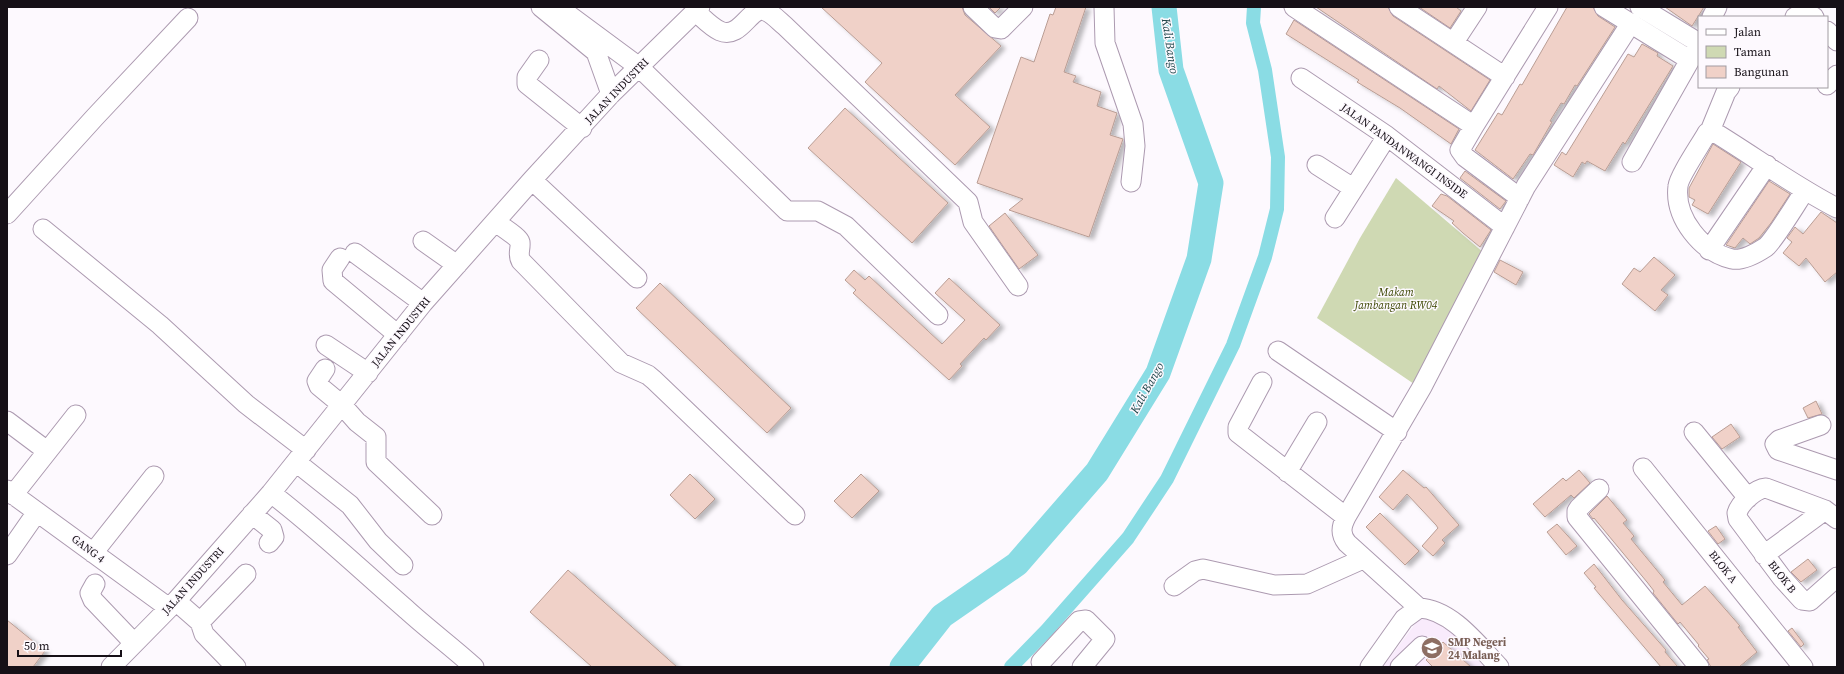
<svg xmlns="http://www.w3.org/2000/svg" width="1844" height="674" font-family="'Source Serif 4',serif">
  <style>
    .built { fill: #f9ebfc }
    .green { fill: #cfd9b3 }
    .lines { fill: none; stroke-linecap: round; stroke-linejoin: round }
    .canal { stroke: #8adce4; stroke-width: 14 }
    .river { stroke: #8adce4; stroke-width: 25 }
    .building { fill: #f0d1c8; stroke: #b99d94; filter: url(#shadow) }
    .minor-casing { stroke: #ac9ab0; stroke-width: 21 }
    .minor { stroke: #fff; stroke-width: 19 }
    .labels { text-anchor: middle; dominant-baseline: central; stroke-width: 3; stroke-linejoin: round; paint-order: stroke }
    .street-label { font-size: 11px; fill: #161017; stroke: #fdf9fe }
    .park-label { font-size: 11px; font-style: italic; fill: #3b4600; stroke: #fdf9fe }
    .education-label { font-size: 11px; font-weight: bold; fill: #785e54; stroke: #fdf9fe; text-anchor: start }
    .water-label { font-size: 12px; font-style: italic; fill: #23494d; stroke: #fdf9fe }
  </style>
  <defs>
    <filter id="shadow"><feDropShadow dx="4.5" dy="2.5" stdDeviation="2" flood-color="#0004"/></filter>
  </defs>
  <rect width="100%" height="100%" fill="#fdf9fe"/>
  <!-- built -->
  <path class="built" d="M1427 618 1449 628 1484 667H1383L1418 620Z"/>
  <!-- green -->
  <path class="green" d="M1396 178 1484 253 1417 386 1317 318 1360 238Z"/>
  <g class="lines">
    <!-- canal -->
    <path class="canal" d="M1011 667 1047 630 1128 538 1167 479 1233 345 1265 257 1277 209 1278 157 1265 70 1253 23 1254 7"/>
    <!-- river -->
    <path class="river" d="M902 667 942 616 1017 564 1097 472 1158 373 1199 259 1211 183 1171 70 1164 7"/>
  </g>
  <!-- building -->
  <path class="building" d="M821 7H962L965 15 1001 46 955 95 990 127 955 165 865 82 882 63Z
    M989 7H1001L995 13Z
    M1056 7H1086L1064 72 1076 76 1073 82 1101 92 1097 106 1117 113 1110 135 1123 139 1089 237 1009 210 1023 199 977 183 1021 57 1034 62 1050 14 1053 15Z
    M1316 7H1388L1393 16 1490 80 1471 111 1439 86 1437 89Z
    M1419 7H1456L1461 11 1450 28Z
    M1567 7H1593L1598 16 1615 27 1577 86 1575 85 1564 104 1561 103 1550 121 1552 122 1533 155 1530 154 1513 179 1475 150 1498 113 1502 115 1520 84 1522 85Z
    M1665 7H1704L1692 26Z
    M1294 20 1459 129 1451 144 1400 108 1357 82 1359 80 1286 34Z
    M1642 44 1658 53 1657 56 1673 66 1625 144 1623 142 1605 171 1587 161 1585 164 1582 162 1573 177 1554 165 1562 152 1566 155 1628 54 1634 57Z
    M845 108 948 203 912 243 808 148Z
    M1713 144 1741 162 1708 214 1692 205 1695 200 1689 197V188Z
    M1465 171 1506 201 1500 209 1460 178Z
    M1769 181 1790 194 1771 223 1759 238 1750 244 1743 238 1735 248 1726 245Z
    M1441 194 1447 196 1491 230 1480 247 1463 233 1452 223 1454 221 1432 206Z
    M1821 212 1837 223V272L1825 282 1806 258 1799 266 1783 253 1792 242 1787 238 1795 227 1803 234Z
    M1005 213 1038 255 1019 269 989 226Z
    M1654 257 1675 275 1661 290 1668 295 1655 311 1622 284 1634 268 1640 272Z
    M1500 260 1523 272 1516 285 1494 272Z
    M854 270 865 280 869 276 942 344 965 320 935 293 949 278 1000 325 986 340 984 338 960 364 962 366 949 380 853 293 856 290 845 280Z
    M660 283 791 408 767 433 636 308Z
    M1816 401 1822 414 1808 418 1803 408Z
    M1731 424 1740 437 1722 449 1712 437Z
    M1403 470 1424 488 1426 487 1459 525 1442 540 1445 543 1433 556 1422 546 1438 528 1436 525 1407 494 1393 510 1379 497Z
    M1579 470 1590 483 1574 498 1571 495 1545 517 1533 504 1563 478 1566 481Z
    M690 474 715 499 695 519 670 495Z
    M861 474 879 491 852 518 834 501Z
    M1607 496 1627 520 1623 523 1634 536 1631 539 1665 580 1663 582 1682 605 1705 586 1740 626 1738 627 1757 652 1739 667H1711L1707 660 1709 659 1698 646 1699 645 1680 622 1678 624 1653 593 1654 591 1647 582 1594 518 1593 519 1589 514Z
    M1380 513 1419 551 1405 565 1366 527Z
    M1557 524 1577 546 1566 555 1547 532Z
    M1716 526 1725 539 1718 544 1708 531Z
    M1808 559 1817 570 1801 582 1791 572Z
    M1594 564 1622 600 1666 650 1665 652 1678 667H1661L1594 588 1596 587 1584 573Z
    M568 570 677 667H592L530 612Z
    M7 620 45 651 33 667H7Z
    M1792 628 1804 644 1801 647 1788 631Z
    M1443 642 1471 667H1433L1426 660Z"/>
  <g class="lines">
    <!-- minor casing -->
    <g class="minor-casing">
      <path id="minor" d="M541 7 596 52 611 94
        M558 7 639 67 787 211H818L846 226 938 315
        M973 7 995 28 1001 29 1023 7
        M1104 7 1105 43 1133 124 1135 146 1131 182
        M1294 7 1474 126
        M1399 7 1505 77
        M1604 7 1690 60
        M1640 7 1699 43
        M696 12C703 18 711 27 720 31 741 40 750 5 765 11 772 13 779 21 785 26L968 202 973 222 1018 286
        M1712 17 1717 7
        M1795 17 1805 12 1814 17
        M1827 31 1837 41
        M1454 42 1477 7
        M539 60 527 77V84L582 128
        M1301 78 1387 136 1505 227
        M1827 85 1837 75
        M1730 87 1726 92 1710 131 1707 133C1701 144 1679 176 1678 186 1674 218 1702 252 1732 259 1742 261 1757 253 1766 247 1775 239 1796 204 1804 192
        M1710 131 1714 132C1755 157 1794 186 1837 208
        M1632 162 1699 44
        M1317 165 1353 188
        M532 180 637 278
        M1520 198 1465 157 1460 150 1474 126 1548 7
        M7 214 95 117 188 18
        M1335 218 1387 136
        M496 222C500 226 519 237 520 242 521 249 517 254 521 261L621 363 648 375 654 380 795 515
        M43 229 160 325 246 404 306 450
        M423 241 457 265
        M1709 250 1767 165
        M355 253 423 303
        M340 258 332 270 333 281 398 335
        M326 345 368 373
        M1278 351 1397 432
        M325 369 317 381 319 386 342 405 357 422 376 437V462L432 515
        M1262 382 1238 427V433L1346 517C1341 527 1340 534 1347 543L1419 608
        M7 421 47 451
        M1821 425 1779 440 1775 444 1778 450 1837 470
        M1694 432 1748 498
        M296 462 350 505 378 541 403 565
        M1643 468 1803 667
        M1287 472 1317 422
        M1599 489 1579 508 1577 511V517L1699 667
        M7 490 169 608
        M271 493C318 529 362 571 407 610 429 630 452 647 474 667
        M13 495 76 415
        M252 514 272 530 274 537 269 543
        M1346 517 1422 387 1526 186 1631 23
        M1837 519 1825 510 1766 488C1755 489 1740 503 1737 513L1738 519 1782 578 1802 600 1810 601 1837 577
        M93 553 154 476
        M7 555 37 512
        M1764 555 1825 510
        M95 584 90 593 93 600 134 643
        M1174 586 1195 571 1203 569 1274 585 1307 584 1363 559
        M176 601 200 622 246 574
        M200 622 204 634 236 667
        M1041 662 1079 621 1086 620 1105 639 1082 667
        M111 667 176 601 271 493 423 303 532 180 611 94 700 7
        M1370 667 1404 619 1419 608C1451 609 1478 645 1499 667
        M1400 667 1422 646"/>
    </g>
    <!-- minor -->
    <use href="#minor" class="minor"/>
  </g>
  <!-- icons -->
  <defs>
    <g id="school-disc" transform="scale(1.15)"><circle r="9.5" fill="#8d6e63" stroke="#fdf9fe"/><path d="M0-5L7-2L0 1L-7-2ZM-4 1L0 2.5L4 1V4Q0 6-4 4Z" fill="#fff"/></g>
  </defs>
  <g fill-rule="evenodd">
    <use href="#school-disc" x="1432" y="648"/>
  </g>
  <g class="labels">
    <!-- street labels -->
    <g class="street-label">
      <text transform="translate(617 91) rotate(-46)">JALAN INDUSTRI</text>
      <text transform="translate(1404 151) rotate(36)">JALAN PANDANWANGI INSIDE</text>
      <text transform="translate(401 332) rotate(-51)">JALAN INDUSTRI</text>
      <text transform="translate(88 549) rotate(37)">GANG 4</text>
      <text transform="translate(1723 567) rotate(51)">BLOK A</text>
      <text transform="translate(1782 577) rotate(52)">BLOK B</text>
      <text transform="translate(193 581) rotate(-48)">JALAN INDUSTRI</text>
    </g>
    <!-- park labels -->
    <g class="park-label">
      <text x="1396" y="292">Makam<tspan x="1396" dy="13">Jambangan RW04</tspan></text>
    </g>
    <!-- education labels -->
    <g class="education-label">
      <text x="1448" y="642">SMP Negeri<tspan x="1448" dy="13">24 Malang</tspan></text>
    </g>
    <!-- water labels -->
    <g class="water-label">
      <text transform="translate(1170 46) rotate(81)">Kali Bango</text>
      <text transform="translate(1147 388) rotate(-61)">Kali Bango</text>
    </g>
  </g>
  <!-- border -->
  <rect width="1844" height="674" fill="none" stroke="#161017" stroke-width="16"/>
  <!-- legend -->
  <rect x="1698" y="16" width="130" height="72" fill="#fdf9fe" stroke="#a19ca2"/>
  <rect x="1706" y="29" width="20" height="6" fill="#ffffff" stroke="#a19ca2"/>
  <text x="1734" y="36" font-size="12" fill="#161017">Jalan</text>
  <rect x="1706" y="46" width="20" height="12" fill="#cfd9b3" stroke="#a19ca2"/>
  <text x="1734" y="56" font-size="12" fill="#161017">Taman</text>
  <rect x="1706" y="66" width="20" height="12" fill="#f0d1c8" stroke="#a19ca2"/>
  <text x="1734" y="76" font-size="12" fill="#161017">Bangunan</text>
  <!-- scale -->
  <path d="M18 650v6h103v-6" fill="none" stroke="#161017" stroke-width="2"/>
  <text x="24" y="650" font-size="12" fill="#161017" stroke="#fdf9fe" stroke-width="3" paint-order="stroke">50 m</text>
</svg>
